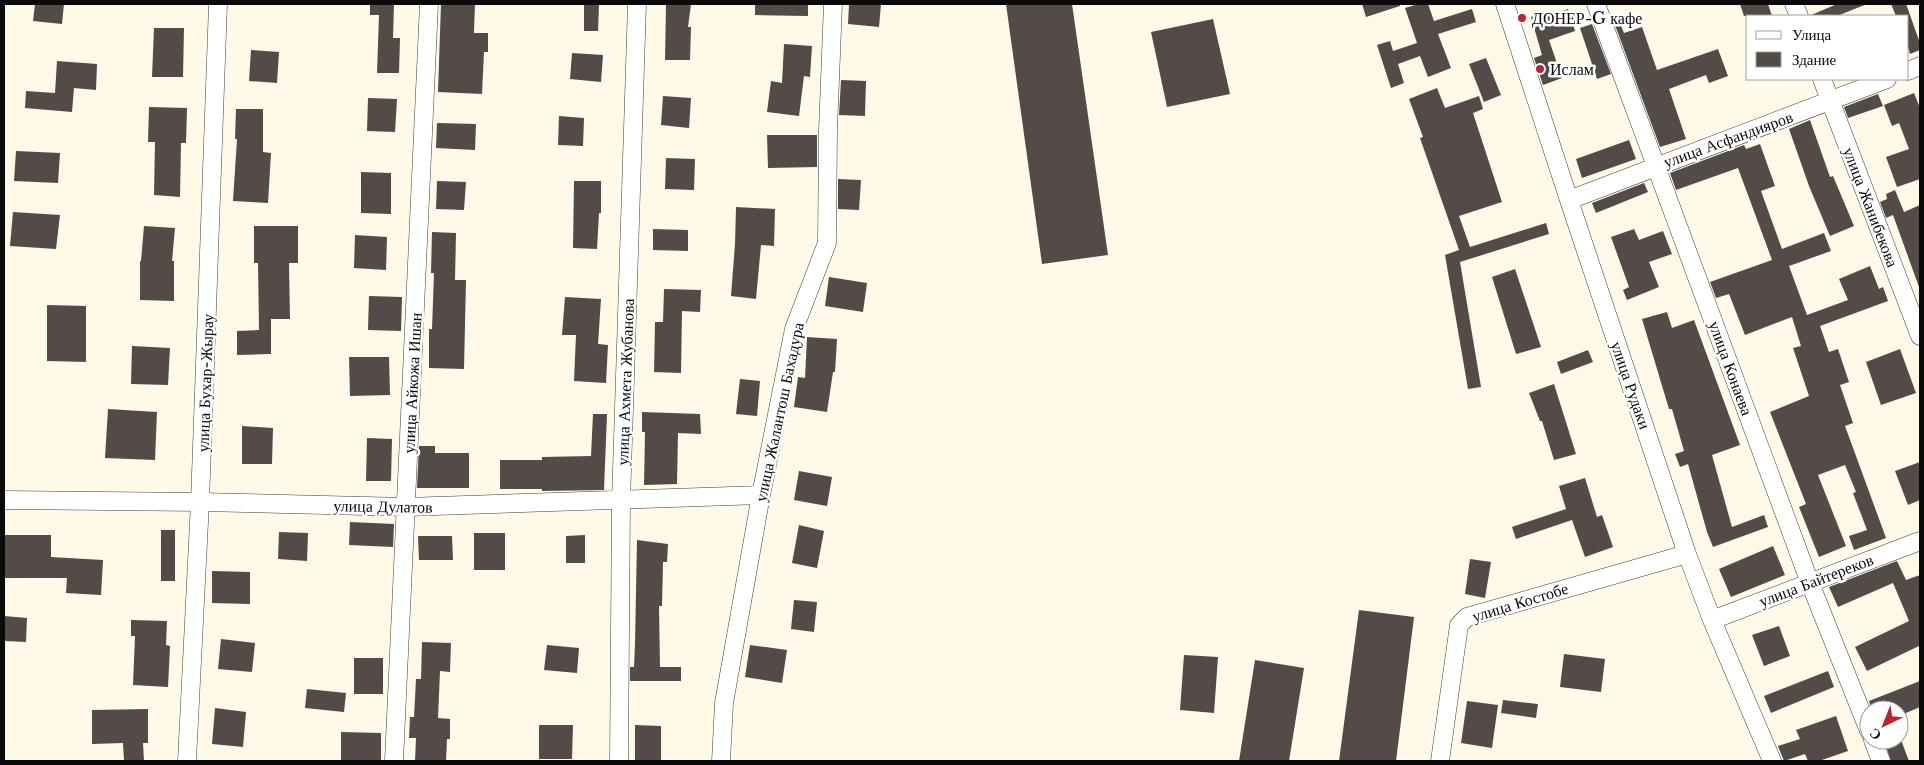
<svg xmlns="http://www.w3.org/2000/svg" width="1924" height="765" font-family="'Libre Baskerville',serif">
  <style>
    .building { fill: #524b47 }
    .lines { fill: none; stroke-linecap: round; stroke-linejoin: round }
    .minor-casing { stroke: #3d3d3d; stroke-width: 19 }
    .minor { stroke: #fff; stroke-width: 18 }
    .poi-dot { fill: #b62632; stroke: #fff; stroke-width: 2 }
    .labels { text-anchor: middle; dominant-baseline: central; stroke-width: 5; stroke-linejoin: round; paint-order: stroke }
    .poi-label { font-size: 16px; fill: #0a0a0a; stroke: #fff; text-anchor: start }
    .street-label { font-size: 16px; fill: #0a0a0a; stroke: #fff }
  </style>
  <rect width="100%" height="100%" fill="#fff9e8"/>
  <!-- building -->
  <path class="building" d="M35 4H64L62 24 33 21Z
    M370 4H394L393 38H400L399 73H377L379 15H370Z
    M441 4H475L474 33H488V52H484L482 94 438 92Z
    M584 4 599 5 598 31H584Z
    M666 4H691L688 27H691L690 60H665Z
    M755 4H808V16L755 15Z
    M849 4H881L879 27 848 24Z
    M1006 4H1072L1108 255 1042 264Z
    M1362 4H1400V6L1366 17Z
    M1418 4H1428L1434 21 1472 9 1476 22 1438 34 1451 68 1428 77 1420 56 1398 64 1404 83 1391 88 1377 45 1390 41 1393 51 1417 43 1405 8Z
    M1740 4H1768L1772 16H1744Z
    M1837 4H1867L1837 16H1809Z
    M1891 4H1906L1920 43V50L1910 54 1908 47V16H1896Z
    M1568 9 1575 31 1549 40 1562 78 1543 85 1534 58 1542 55 1531 17 1540 14 1541 18Z
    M1617 16 1624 33 1642 27 1657 70 1718 49 1728 76 1709 83 1706 75 1669 89 1686 139 1660 147 1612 17Z
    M1213 19 1230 94 1167 107 1151 32Z
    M1592 24 1611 74 1597 79 1580 28Z
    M154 28H184L183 77H152Z
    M784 44 812 46 810 77 804 76 799 116 767 112 771 81 782 83Z
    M251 50 279 52 277 83 249 81Z
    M572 53 603 55 601 82 570 79Z
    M1486 58 1501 95 1484 102 1469 64Z
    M57 61 97 64 96 90 74 88 72 112 25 108 26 91 55 93Z
    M841 80 866 81 865 116 839 115Z
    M1437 88 1445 108 1479 96 1483 109 1473 113 1502 202 1459 216 1470 247 1546 223 1549 234 1460 262 1481 387 1468 389 1445 255 1459 250 1420 138 1423 137 1409 99Z
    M1914 93 1920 108V179L1897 187 1886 157 1909 149 1899 123 1892 126 1884 105Z
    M1878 94 1883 106 1848 118 1844 107Z
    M663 96 691 98 689 128 661 125Z
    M368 98 397 99 395 132 367 131Z
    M149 107 187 108 186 143H181L180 197 154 195 155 142H148Z
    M236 109H263V152L271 153 268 203 233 201 237 139H235Z
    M559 116 584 118 583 146 558 145Z
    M1810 120 1830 177 1833 176 1854 226 1830 236 1809 186 1789 129Z
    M437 123 476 124 475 150 436 148Z
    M767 135H817V167L768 168Z
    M1629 140 1636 159 1582 178 1576 159Z
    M1760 144 1775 186 1761 191 1782 249 1824 233 1831 251 1789 266 1807 315 1848 300 1839 279 1870 266 1879 289 1883 287 1888 301 1820 326 1829 352 1838 349 1849 382 1840 385 1853 423 1845 426 1886 538 1854 550 1849 536 1867 530 1853 493 1856 492 1845 465 1818 475 1846 546 1819 557 1799 507 1806 504 1770 412 1809 396 1793 348 1801 346 1792 317 1745 335 1729 294 1716 298 1710 282 1772 260 1738 168 1676 190 1670 173 1744 145 1746 149Z
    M16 151 60 153 58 183 14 181Z
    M666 158 695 159 694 190 665 189Z
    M361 172 391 173V214L361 213Z
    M838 179 861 180 859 210 838 209Z
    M437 181 466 182 464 210 436 209Z
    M574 181H601V213H599L597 249 573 248Z
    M1644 183 1648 192 1596 213 1592 203Z
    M1895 190 1904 212 1920 205V287H1919L1893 215 1886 218 1880 202 1887 199 1886 194Z
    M736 207 775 209 774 246 761 245 756 299 731 296 735 244Z
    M13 212 60 215 56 249 10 246Z
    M144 226 175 228 172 261H174V301L140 300V261H141Z
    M254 226H298V263H289L290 319H271V354L237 355V331L259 330 258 263H254Z
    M653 229 688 230V251L653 250Z
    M1634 229 1639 240 1663 231 1672 254 1649 262 1659 287 1627 300 1623 290 1629 287 1611 237Z
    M432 232 456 233 455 280H466L464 369 429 368V329H432L434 273H431Z
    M355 235 387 237 386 270 354 268Z
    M1515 269 1541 347 1516 354 1492 277Z
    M829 277 867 283 863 312 825 306Z
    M664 289 701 290 700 312 682 311 681 373 654 372 655 322H663Z
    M369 296 402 297 401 331 368 330Z
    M565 297 601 299 598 344 608 345 606 383 574 381 576 335H562Z
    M47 305 86 306V362L47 361Z
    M1667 312 1672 328 1694 320 1740 445 1712 455 1732 527 1764 515 1768 527 1713 547 1707 532 1688 464 1680 467 1675 454 1684 451 1672 409H1669L1642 319Z
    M807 337 837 339 835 372H833L827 412 794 407 798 377 805 378Z
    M132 346 170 348 168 385 131 384Z
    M1900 349 1916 393 1881 405 1866 362Z
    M1588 350 1593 362 1561 374 1557 362Z
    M349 357H389L390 395 350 396Z
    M740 379 760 381 757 416 736 414Z
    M1554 384 1576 454 1554 460 1542 421H1540L1529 393Z
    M108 409 157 412 155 460 105 458Z
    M642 412 700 414 701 434 678 433 677 484 644 485 645 432H642Z
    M593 414H607L604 490 542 491V489H500V460H542V457L591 456Z
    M242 426 273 428 272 464H242Z
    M367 438 392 439 391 481H366Z
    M419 446H435V453H469V488H417Z
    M1920 462V500L1908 505 1895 471Z
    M799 471 832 477 827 506 794 500Z
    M1585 478 1597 517 1602 515 1613 547 1585 557 1572 520 1516 539 1512 527 1566 509 1559 486Z
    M350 522 394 524 393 547 349 545Z
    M799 525 824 531 817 568 792 563Z
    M161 530H175V581H161Z
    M279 532 308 533 307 561 278 559Z
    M474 533H505V570H474Z
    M4 535H51V557L103 560 101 595 66 593 67 578H4Z
    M585 535V563H566V536Z
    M418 536H452L453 560H419Z
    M637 540 668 544 667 562H663L662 606H659L660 667H681V681H630V667H634L635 644Z
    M1773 546 1785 575 1731 597 1719 569Z
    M1470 559 1491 562 1485 598 1465 594Z
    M1897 561 1906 580 1920 575V649L1919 646 1867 671 1855 647 1909 621 1893 583 1838 607 1829 587Z
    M212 571 250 572V604L212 603Z
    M794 600 817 602 814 632 791 629Z
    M1359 610 1414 617 1396 761H1339Z
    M4 616 27 618 26 642 4 641Z
    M131 620 167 621 166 645 170 646 168 687 133 685 135 636H131Z
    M1779 626 1790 656 1764 666 1752 635Z
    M221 639 255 643 252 672 218 669Z
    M422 642 451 643 450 672 440 671 438 718 450 719V739H447L446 761H415L416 738H409L410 717H414L416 679H421Z
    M547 645 579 648 577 673 544 670Z
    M750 645 787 650 782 683 745 677Z
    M1564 654 1605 659 1601 692 1560 687Z
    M1184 655 1218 657 1214 713 1180 710Z
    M354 658H383V694H354Z
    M1255 660 1304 668 1289 761H1239Z
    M1828 671 1834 687 1771 713 1764 696Z
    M1920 681V707L1899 716V710H1872L1869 701Z
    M307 689 346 693 344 712 305 708Z
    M1503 700 1538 704 1536 718 1501 713Z
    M1467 701 1498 705 1492 748 1461 743Z
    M215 708 246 712 243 747 212 744Z
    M148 709V743H143L144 761H124L123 743 92 744V710Z
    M1836 716 1848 751 1819 761H1808L1805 754 1784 761 1778 746 1800 739 1796 730Z
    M539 725H573L572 759H539Z
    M635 725 661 726V761H635Z
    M341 732 381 733V761H341Z
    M1884 740H1901L1909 761H1891Z"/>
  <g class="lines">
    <!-- minor casing -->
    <g class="minor-casing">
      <path id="minor" d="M1505 4 1569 200 1687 554 1712 620 1772 761
        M1596 4 1810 583 1869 731
        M1794 4 1799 16
        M1908 71 1920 66
        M1822 79 1920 336
        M1569 200 1887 79
        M4 500 200 502 406 507 761 495
        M1712 620 1920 541
        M1873 740 1881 761
        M187 761 200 502 218 4
        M394 761 429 4
        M619 761 621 501 637 4
        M721 761 724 703 761 495 794 329 827 243 828 130 833 4
        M1440 761 1459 625 1467 617 1687 554"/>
    </g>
    <!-- minor -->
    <use href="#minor" class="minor"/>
  </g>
  <!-- markers -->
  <g class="poi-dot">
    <circle cx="1522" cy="18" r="5"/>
    <circle cx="1540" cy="69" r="5"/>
  </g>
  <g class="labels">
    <!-- poi labels -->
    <g class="poi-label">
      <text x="1532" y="18">ДОНЕР-G кафе</text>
      <text x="1550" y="69">Ислам</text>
    </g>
    <!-- street labels -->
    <g class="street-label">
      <text transform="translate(1728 139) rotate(-20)">улица Асфандияров</text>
      <text transform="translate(1871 207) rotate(69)">улица Жанибекова</text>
      <text transform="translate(1731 368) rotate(70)">улица Конаева</text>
      <text transform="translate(625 382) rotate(-88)">улица Ахмета Жубанова</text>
      <text transform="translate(205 383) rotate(-88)">улица Бухар-Жырау</text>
      <text transform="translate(412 383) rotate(-87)">улица Айкожа Ишан</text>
      <text transform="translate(1631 385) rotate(71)">улица Рудаки</text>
      <text transform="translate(779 412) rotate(-78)">улица Жалантош Бахадура</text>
      <text transform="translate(383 506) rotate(1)">улица Дулатов</text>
      <text transform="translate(1816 580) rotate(-21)">улица Байтереков</text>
      <text transform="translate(1520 602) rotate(-17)">улица Костобе</text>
    </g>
  </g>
  <!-- border -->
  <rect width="1924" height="765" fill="none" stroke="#0a0a0a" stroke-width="10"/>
  <!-- legend -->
  <rect x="1746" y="15" width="162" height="65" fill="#ffffff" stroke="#9d9d9d"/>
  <rect x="1756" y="31" width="25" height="8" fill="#ffffff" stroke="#9d9d9d"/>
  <text x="1792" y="40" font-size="15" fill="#0a0a0a">Улица</text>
  <rect x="1756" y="52" width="25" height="15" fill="#524b47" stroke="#9d9d9d"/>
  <text x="1792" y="65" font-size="15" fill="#0a0a0a">Здание</text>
  <!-- north arrow -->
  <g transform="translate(1884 725) rotate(223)"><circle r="24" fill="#ffffff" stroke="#9d9d9d"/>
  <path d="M0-4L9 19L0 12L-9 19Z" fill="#b62632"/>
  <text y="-8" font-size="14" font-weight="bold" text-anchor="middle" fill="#0a0a0a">С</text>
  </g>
</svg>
